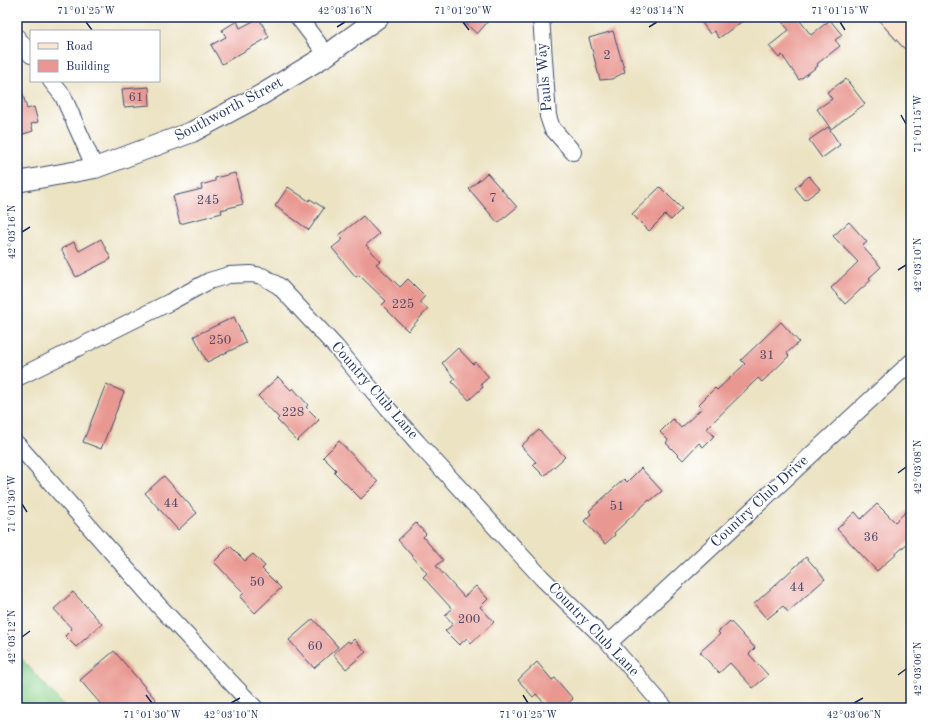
<svg xmlns="http://www.w3.org/2000/svg" width="928" height="725" font-family="'Old Standard TT',serif">
  <style>
    .green { fill: #87cf8a; stroke: #517f74 }
    .building { fill: #e99891 }
    .lines { fill: none; stroke-linecap: round; stroke-linejoin: round }
    .minor-casing { stroke: #3a4a6d; stroke-width: 18 }
    .tertiary-casing { stroke: #3a4a6d; stroke-width: 22 }
    .secondary-casing { stroke: #3a4a6d; stroke-width: 24 }
    .minor { stroke: #fff; stroke-width: 16 }
    .tertiary { stroke: #fff; stroke-width: 20 }
    .secondary { stroke: #fbe5cf; stroke-width: 22 }
    .ticks { fill: none; stroke: #1b2f5e; stroke-width: 1.5 }
    .labels { text-anchor: middle; dominant-baseline: central; stroke-width: 3; stroke-linejoin: round; paint-order: stroke }
    .number-label { font-size: 13px; fill: #4e496b }
    .street-label { font-size: 15px; fill: #1b2f5e; stroke: #fff }
    .neatline { fill: none; stroke: #1b2f5e; stroke-width: 1.5 }
    .ticks-label { font-size: 10px; text-anchor: middle; fill: #1b2f5e }
  </style>
  <rect width="100%" height="100%" fill="#fff"/>
  <filter id="ink" filterUnits="userSpaceOnUse"><feTurbulence type="fractalNoise" baseFrequency=".025" numOctaves="2"/><feDisplacementMap in="SourceGraphic" scale="8" xChannelSelector="R" yChannelSelector="G"/><feConvolveMatrix kernelMatrix="1 2 1 2 8 2 1 2 1" color-interpolation-filters="sRGB"/></filter>
  <filter id="wash" filterUnits="userSpaceOnUse"><feTurbulence type="fractalNoise" baseFrequency=".012" numOctaves="4" result="noise"/><feDisplacementMap in="SourceGraphic" scale="16" xChannelSelector="R" yChannelSelector="G"/><feGaussianBlur stdDeviation="0.9" result="paint"/><feColorMatrix in="noise" values="0 0 0 0 0 0 0 0 0 0 0 0 0 0 0 0 0 1.4 0 .05"/><feComposite in="paint" operator="in"/></filter>
  <g filter="url(#wash)">
    <rect width="100%" height="100%" fill="#ece3c3"/>
    <!-- green -->
    <path class="green" d="M17 654 66 708H17Z"/>
    <g id="blocks">
      <!-- building -->
      <path class="building" d="M459 17H492L477 34Z
        M698 17H748L719 38 714 31 710 34Z
        M778 17H797L811 35 830 20 842 35 835 40 840 46 817 64 818 66 799 80 782 55 779 58 769 46 789 30Z
        M259 18 269 37 222 64 211 45 226 37 222 30 237 21 240 28Z
        M613 31 625 72 612 79 600 80 589 38Z
        M846 79 865 104 831 129 817 109 832 99 827 92Z
        M149 87 150 105 124 107 122 89Z
        M21 88 27 109 34 107 38 122 31 124 33 131 17 136V89Z
        M828 127 840 145 822 158 809 140Z
        M235 173 243 204 221 210 222 213 180 224 173 196 202 189 201 185 215 181V178Z
        M487 173 517 207 498 223 469 189Z
        M809 176 820 189 805 200 795 188Z
        M288 187 309 201 310 199 324 208 309 230 275 206Z
        M660 187 682 209 671 220 665 215 649 231 632 214Z
        M363 216 379 234 366 245 380 261 376 264 400 287 408 279 425 296 420 302 428 309 408 331 382 305 386 301 359 275 356 277 332 248 343 239 338 236Z
        M849 222 867 242 862 246 881 267 869 278 871 280 845 304 831 288 858 262 833 236Z
        M101 239 111 259 76 277 61 249 74 242 79 251Z
        M234 317 246 343 207 362 194 336Z
        M781 322 799 342 787 353 789 356 762 382 758 378 707 428 714 436 703 447 699 443 683 460 666 443 668 440 660 432 673 419 681 428 702 408 698 405 715 388 717 390 745 364 741 360Z
        M458 348 473 364 475 362 489 377 481 384 483 387 469 400 452 382 455 379 442 363Z
        M278 377 291 390 293 388 308 405 306 407 319 420 297 441 277 420 279 418 258 396Z
        M106 384 124 392 101 449 83 442Z
        M539 430 565 457 544 476 533 465 536 462 521 446Z
        M339 441 378 482 361 499 334 472 336 470 323 457Z
        M641 468 662 491 650 501 649 500 614 533 615 535 605 544 584 521 591 514 589 511 624 479 627 482Z
        M164 476 197 513 178 530 145 493Z
        M877 504 895 522 911 507V540L877 571 837 529 855 512 861 519Z
        M416 523 426 534 423 537 443 560 436 566 464 597 476 586 488 599 480 607 494 622 471 643 467 638 459 645 445 631 453 624 445 615 452 609 423 577 427 573 398 540Z
        M230 546 245 561 253 554 265 566 262 569 281 588 255 613 240 597 244 593 214 562Z
        M806 557 825 579 788 612 783 606 767 619 754 604Z
        M73 592 102 624 76 647 65 636 72 629 54 609Z
        M313 619 338 647 314 668 289 640Z
        M730 621 755 648 749 654 768 675 753 688 730 663 719 673 700 652 720 634 718 632Z
        M354 639 366 652 346 669 333 654 348 641 350 643Z
        M114 651 156 700 147 708H104L80 680Z
        M537 662 552 680 555 678 573 699 563 708H549L536 694 533 697 518 680Z"/>
    </g>
  </g>
  <g filter="url(#ink)">
    <use href="#blocks" fill-opacity="0" stroke="#3a4a6d" stroke-width="1"/>
    <g class="lines">
      <!-- minor casing -->
      <g class="minor-casing">
        <path id="minor" d="M298 17 327 55
          M541 17 548 116 552 128 573 152
          M17 37 31 55
          M51 81 63 96 95 168
          M17 378 170 302 209 281 229 275 251 274 262 276 279 286 293 301 336 347 388 409 417 442 542 578 609 643 665 708
          M17 444 159 606 255 708
          M609 643 911 362"/>
      </g>
      <!-- tertiary casing -->
      <g class="tertiary-casing">
        <path id="tertiary" d="M17 182 95 168 192 132 261 95 327 55 379 17"/>
      </g>
      <!-- secondary casing -->
      <g class="secondary-casing">
        <path id="secondary" d="M891 17 911 39"/>
      </g>
      <!-- minor -->
      <use href="#minor" class="minor"/>
      <!-- tertiary -->
      <use href="#tertiary" class="tertiary"/>
      <!-- secondary -->
      <use href="#secondary" class="secondary"/>
    </g>
  </g>
  <!-- ticks -->
  <path class="ticks" d="M86 22 92 30M463 22 469 30M840 22 845 30M337 27 345 22M649 27 657 22M901 115 906 124M22 232 30 227M898 270 906 265M898 473 906 467M22 504 27 512M22 637 30 631M898 675 906 669M146 695 152 703M523 695 528 703M231 703 240 698M854 703 863 698"/>
  <g class="labels">
    <!-- number labels -->
    <g class="number-label">
      <text x="607" y="55">2</text>
      <text x="136" y="97">61</text>
      <text x="493" y="198">7</text>
      <text x="208" y="200">245</text>
      <text x="403" y="304">225</text>
      <text x="220" y="340">250</text>
      <text x="767" y="355">31</text>
      <text x="293" y="412">228</text>
      <text x="171" y="503">44</text>
      <text x="617" y="506">51</text>
      <text x="871" y="537">36</text>
      <text x="257" y="582">50</text>
      <text x="797" y="587">44</text>
      <text x="469" y="619">200</text>
      <text x="315" y="646">60</text>
    </g>
    <!-- street labels -->
    <g class="street-label">
      <text transform="translate(545 77) rotate(-95)">Pauls Way</text>
      <text transform="translate(229 110) rotate(-28)">Southworth Street</text>
      <text transform="translate(374 391) rotate(49)">Country Club Lane</text>
      <text transform="translate(760 502) rotate(-43)">Country Club Drive</text>
      <text transform="translate(593 630) rotate(46)">Country Club Lane</text>
    </g>
  </g>
  <!-- margin -->
  <rect width="928" height="725" fill="none" stroke="#fff" stroke-width="44"/>
  <!-- legend -->
  <rect x="30" y="30" width="130" height="52" fill="#ffffff" stroke="#a4acbf"/>
  <rect x="38" y="43" width="20" height="6" fill="#fbe5cf" stroke="#a4acbf"/>
  <text x="66" y="50" font-size="12" fill="#1b2f5e">Road</text>
  <rect x="38" y="60" width="20" height="12" fill="#e99891" stroke="#a4acbf"/>
  <text x="66" y="70" font-size="12" fill="#1b2f5e">Building</text>
  <rect x="22" y="22" width="884" height="681" class="neatline"/>
  <g class="ticks-label">
    <text x="86" y="14">71°01'25"W</text>
    <text x="345" y="14">42°03'16"N</text>
    <text x="463" y="14">71°01'20"W</text>
    <text x="657" y="14">42°03'14"N</text>
    <text x="840" y="14">71°01'15"W</text>
    <text transform="translate(917 124) rotate(-90)" y="4">71°01'15"W</text>
    <text transform="translate(11 232) rotate(-90)" y="4">42°03'16"N</text>
    <text transform="translate(917 265) rotate(-90)" y="4">42°03'10"N</text>
    <text transform="translate(917 467) rotate(-90)" y="4">42°03'08"N</text>
    <text transform="translate(11 504) rotate(-90)" y="4">71°01'30"W</text>
    <text transform="translate(11 637) rotate(-90)" y="4">42°03'12"N</text>
    <text transform="translate(917 669) rotate(-90)" y="4">42°03'06"N</text>
    <text x="152" y="718">71°01'30"W</text>
    <text x="231" y="718">42°03'10"N</text>
    <text x="528" y="718">71°01'25"W</text>
    <text x="854" y="718">42°03'06"N</text>
  </g>
</svg>
